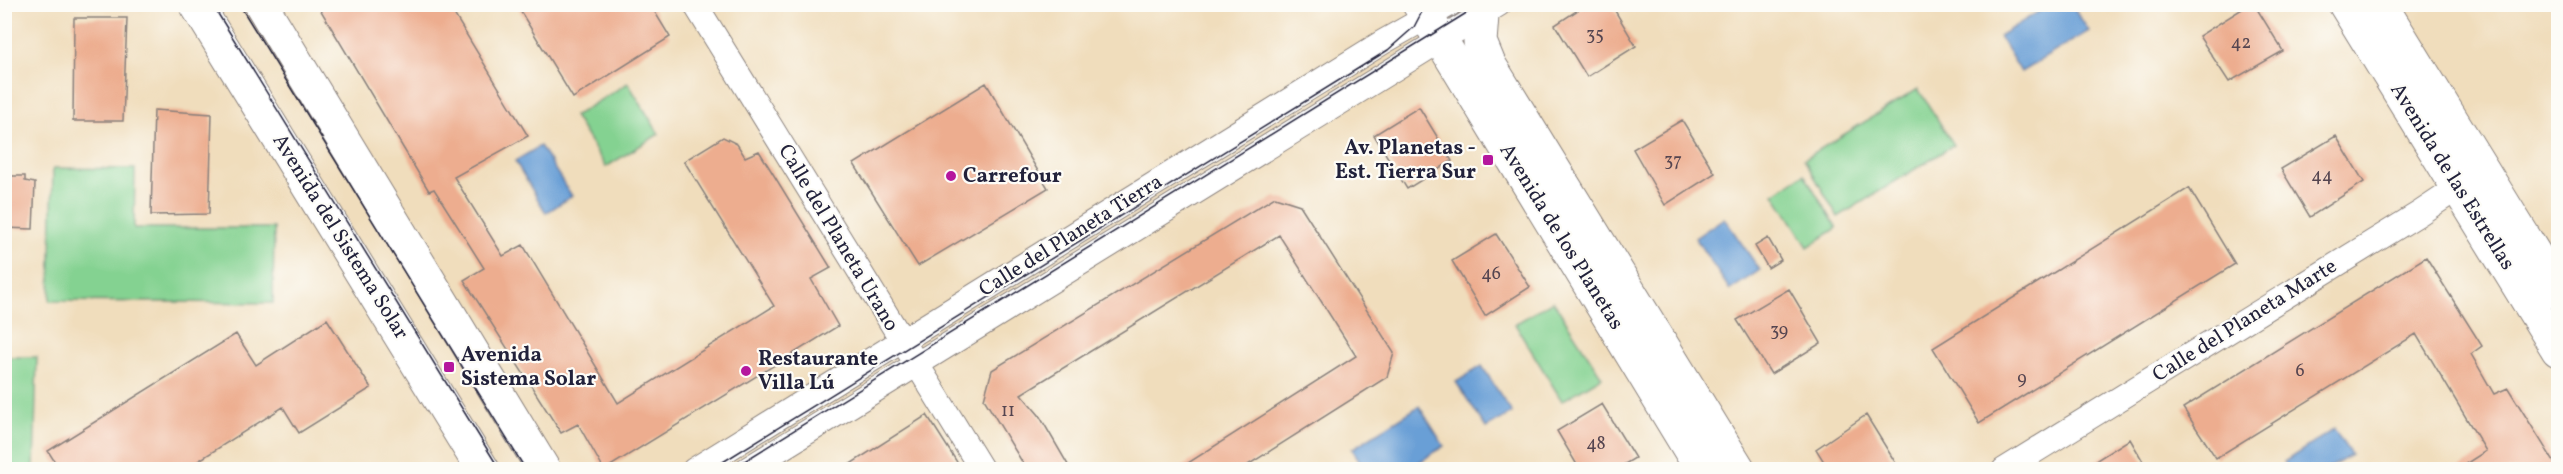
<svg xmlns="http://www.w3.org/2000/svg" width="2563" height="474" font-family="Vollkorn,serif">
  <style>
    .garden { fill: #84d291; stroke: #537a66; stroke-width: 1.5 }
    .water { fill: #699fd6; stroke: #466088; stroke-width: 1.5 }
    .building { fill: #edad8f }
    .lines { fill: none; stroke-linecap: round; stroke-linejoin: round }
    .street-casing { stroke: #89807c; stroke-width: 26 }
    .secondary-casing { stroke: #89807c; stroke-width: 35 }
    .street { stroke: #fff; stroke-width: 24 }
    .secondary { stroke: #fff; stroke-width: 33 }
    .tram { stroke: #22223b; stroke-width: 1.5 }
    .poi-dot { fill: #b5179e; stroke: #fdfcf7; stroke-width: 2 }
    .labels { text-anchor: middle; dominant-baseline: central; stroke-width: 4.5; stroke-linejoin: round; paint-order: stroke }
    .number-label { font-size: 18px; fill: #554550 }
    .poi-label { font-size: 21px; font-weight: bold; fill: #22223b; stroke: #fdfcf7; text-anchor: start }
    .street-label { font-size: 21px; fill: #22223b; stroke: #fdfcf7 }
  </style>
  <rect width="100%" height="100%" fill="#fdfcf7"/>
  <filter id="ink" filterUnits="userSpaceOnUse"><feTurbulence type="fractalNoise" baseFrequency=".0167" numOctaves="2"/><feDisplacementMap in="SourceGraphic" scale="12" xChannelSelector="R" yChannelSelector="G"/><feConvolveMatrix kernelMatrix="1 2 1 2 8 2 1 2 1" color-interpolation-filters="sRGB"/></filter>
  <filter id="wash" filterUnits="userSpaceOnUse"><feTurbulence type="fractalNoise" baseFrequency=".008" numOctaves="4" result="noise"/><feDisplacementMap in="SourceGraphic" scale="24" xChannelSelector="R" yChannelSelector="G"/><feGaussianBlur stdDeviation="1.35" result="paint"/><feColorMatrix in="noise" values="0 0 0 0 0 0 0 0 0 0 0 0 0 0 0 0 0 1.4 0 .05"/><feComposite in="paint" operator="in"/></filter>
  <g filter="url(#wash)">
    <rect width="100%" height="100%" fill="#f0ddbc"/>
    <!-- garden -->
    <path class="garden" d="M628 83 659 134 606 167 574 116Z
      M1918 89 1954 145 1838 217 1804 159Z
      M53 168 135 169 134 228H274L273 303 50 301Z
      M1804 174 1837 228 1808 247 1774 194Z
      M1553 301 1602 377 1562 401 1515 324Z
      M5 357H37L34 469H5Z"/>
    <!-- water -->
    <path class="water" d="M2051 4 2072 5 2089 31 2021 72 1999 36Z
      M540 146 572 196 546 213 515 161Z
      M1724 218 1760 270 1730 290 1695 238Z
      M1482 366 1512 413 1486 428 1456 382Z
      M1419 406 1444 446 1409 469H1365L1352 449Z
      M2334 429 2351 455 2328 469H2289L2284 462Z"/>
    <g id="blocks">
      <!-- building -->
      <path class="building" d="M317 4H448L528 136 454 177 503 256 523 245 618 403 774 306 684 161 723 137 737 144 745 157 759 151 831 268 811 279 838 326 604 470 578 424 561 433 464 280 484 268 434 189 429 191Z
        M516 4H650L670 37 573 98Z
        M1587 4H1611L1636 46 1587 77 1555 25Z
        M2250 4H2254L2283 51 2229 82 2199 36Z
        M74 18H127L123 121H73Z
        M986 83 1048 188 918 266 854 164Z
        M1419 107 1452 161 1407 189 1374 135Z
        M154 110 212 114 209 214 151 215Z
        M1682 120 1715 173 1665 205 1633 149Z
        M2336 136 2364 182 2310 217 2281 169Z
        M4 176H25V181L35 183 33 229 4 228Z
        M2189 188 2235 264 1979 423 1933 348Z
        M1275 197 1300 205 1394 353 1387 377 1240 470H1177L1356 356 1279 235 1021 394 1039 415 1071 470H1027L984 399 992 370Z
        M1496 234 1530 287 1485 316 1452 261Z
        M1768 238 1781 260 1768 268 1755 246Z
        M2426 257 2482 346 2471 354 2494 394 2508 388 2559 470H2456L2486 451 2416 334 2216 458 2183 408Z
        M1789 289 1821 343 1771 374 1737 320Z
        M327 319 371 388 299 433 283 407 184 470H60L48 451 236 334 256 365Z
        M1602 404 1635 458 1615 470H1580L1557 431Z
        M927 415 962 470H841Z
        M1866 415 1900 470H1829L1816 449Z
        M2130 439 2148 470H2081Z"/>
    </g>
  </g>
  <g filter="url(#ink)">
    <use href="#blocks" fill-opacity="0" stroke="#89807c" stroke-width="1.5"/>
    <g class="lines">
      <!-- street casing -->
      <g class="street-casing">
        <path id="street" d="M695 4 982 470
          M694 470 1383 42 1450 4
          M746 470 1499 4
          M2004 470 2420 213 2471 179"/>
      </g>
      <!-- secondary casing -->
      <g class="secondary-casing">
        <path id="secondary" d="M196 4 483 470
          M261 4 544 470
          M1419 4 1702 470
          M2345 4 2558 350
          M2380 4 2558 292
          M1482 16 1480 42 1489 64 1739 470"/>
      </g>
      <!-- street -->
      <use href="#street" class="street"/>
      <!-- secondary -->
      <use href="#secondary" class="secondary"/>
      <!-- tram -->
      <path class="tram" d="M212 4 500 470
        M239 4 526 470
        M710 470 1388 50 1414 27 1426 4
        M730 470 1481 4"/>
    </g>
  </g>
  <!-- markers -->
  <g class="poi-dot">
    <rect x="1482" y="154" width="12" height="12" rx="3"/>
    <circle cx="951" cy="176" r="6"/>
    <rect x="443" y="361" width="12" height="12" rx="3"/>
    <circle cx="746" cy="371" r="6"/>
  </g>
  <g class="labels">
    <!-- number labels -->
    <g class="number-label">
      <text x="1595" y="35">35</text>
      <text x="2241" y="43">42</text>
      <text x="1673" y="161">37</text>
      <text x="2322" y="176">44</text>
      <text x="1491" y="274">46</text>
      <text x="1779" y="331">39</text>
      <text x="2300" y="371">6</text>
      <text x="2022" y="379">9</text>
      <text x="1008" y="411">11</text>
      <text x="1596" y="444">48</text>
    </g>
    <!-- poi labels -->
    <g class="poi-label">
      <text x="1476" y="148" text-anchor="end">Av. Planetas -<tspan x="1476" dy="24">Est. Tierra Sur</tspan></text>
      <text x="963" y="176">Carrefour</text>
      <text x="461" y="355">Avenida<tspan x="461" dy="24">Sistema Solar</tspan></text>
      <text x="758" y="359">Restaurante<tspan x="758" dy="24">Villa Lú</tspan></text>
    </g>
    <!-- street labels -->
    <g class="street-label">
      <text transform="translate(2452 177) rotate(58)">Avenida de las Estrellas</text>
      <text transform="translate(1071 236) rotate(-32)">Calle del Planeta Tierra</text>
      <text transform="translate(340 237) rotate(58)">Avenida del Sistema Solar</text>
      <text transform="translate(1561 237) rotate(58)">Avenida de los Planetas</text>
      <text transform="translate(838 238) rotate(59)">Calle del Planeta Urano</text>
      <text transform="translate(2245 321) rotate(-32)">Calle del Planeta Marte</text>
    </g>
  </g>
  <!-- margin -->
  <rect width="2563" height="474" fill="none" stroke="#fdfcf7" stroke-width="24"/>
</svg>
